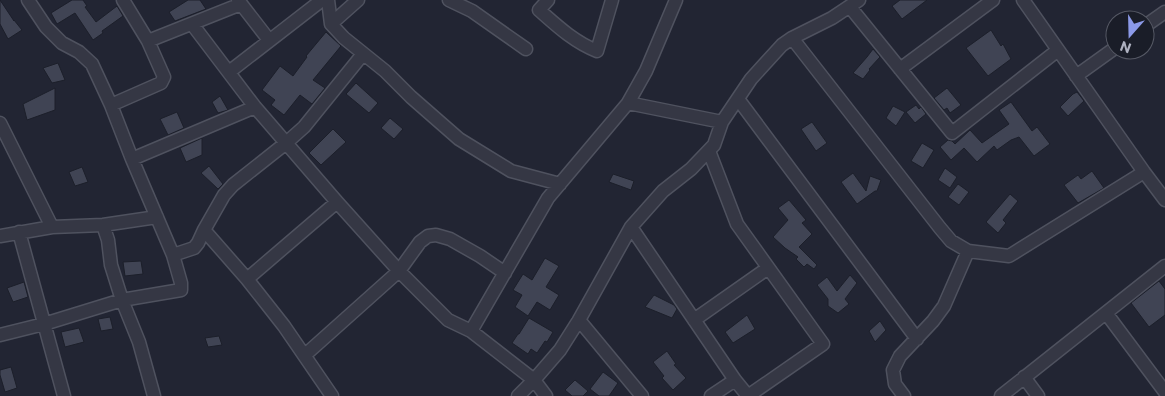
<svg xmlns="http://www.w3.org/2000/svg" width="1165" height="396" font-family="Commissioner,sans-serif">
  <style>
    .building { fill: #404454; stroke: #1c1f2a }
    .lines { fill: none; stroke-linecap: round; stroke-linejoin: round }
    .minor-casing { stroke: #4f525f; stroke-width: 15 }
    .minor { stroke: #353744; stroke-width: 12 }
  </style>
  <rect width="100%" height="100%" fill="#222533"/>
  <!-- building -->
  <path class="building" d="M0 0 14 21V20L22 30 8 39 0 24Z
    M72 0H83L87 6 85 7 96 22 117 6 123 16 102 31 103 33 93 40 75 13 57 24 51 13Z
    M188 0H200L206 9 175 21 169 12Z
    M900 0H927L902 19 892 6Z
    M991 30 1001 46 1003 44 1011 59 988 76 966 48Z
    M326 32 341 46 313 80 325 88 312 104 300 95 284 115 271 105 275 100 262 90 280 66 293 76 307 57 306 56Z
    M873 49 880 57 869 69 870 70 863 79 853 73 867 57Z
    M58 63 65 80 52 83 43 68Z
    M356 83 378 103 369 113 346 94Z
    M55 88V110L27 120 23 104Z
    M947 88 961 105 950 113 947 108 944 110 934 98Z
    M1077 92 1084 101 1068 116 1060 107 1073 94Z
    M220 96 228 110 218 113 212 102Z
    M1011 102 1032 131 1037 127 1050 144 1034 156 1019 137 1011 140 997 150 994 146 977 162 964 148 951 160 940 147 948 140 952 141 955 144 970 130 982 143 1009 124 999 110Z
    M916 105 919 109 921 107 926 114 915 123 906 112Z
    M893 106 905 112 896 126 886 118Z
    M177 112 184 128 168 135 160 119Z
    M390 118 403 129 394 139 381 128Z
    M812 122 827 143 816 151 801 129Z
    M333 129 346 142 321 165 309 153Z
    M202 138V155L186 162 180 148Z
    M922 143 934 150 923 168 911 161Z
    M209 166 223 184 218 189 201 173Z
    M82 167 88 182 75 186 69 172Z
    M945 168 957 177 950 188 938 180Z
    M1092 171 1104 188 1078 203 1064 185 1078 175 1081 179Z
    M853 173 866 191 870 176 881 180 877 191H875L857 204 841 182Z
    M613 174 634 181 631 190 609 182Z
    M958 184 969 192 959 205 948 197Z
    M1010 194 1018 201 1003 220 1006 223 998 233 986 222Z
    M789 200 806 220 802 223 812 234 799 247 817 265 814 269 807 264 804 267 796 259 798 257 785 248 773 237 788 220 778 208Z
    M545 258 559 266 546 287 559 295 550 310 537 302 528 316 515 307 522 295 513 290 523 274 532 280Z
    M141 261 143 274 125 276 123 262Z
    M850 275 857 283 845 299 849 304 838 313 828 306V299L817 285 827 277 837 291Z
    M1159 281 1165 289V315L1149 327 1131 303Z
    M24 282 28 297 13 302 7 288Z
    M654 295 674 305 677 309 672 318 645 307Z
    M747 315 755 329 733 343 725 332Z
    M110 317 113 329 101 331 98 319Z
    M529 318 553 332 547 342 545 341 537 353 531 349 528 354 512 343 518 334H519Z
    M880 321 886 330 875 342 869 331Z
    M79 328 84 342 65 347 61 332Z
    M219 336 222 345 208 347 205 338Z
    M667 351 676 364 674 365 686 378 673 390 662 378 664 376 653 362Z
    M11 367 17 388 5 392 0 375V370Z
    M603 372 618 383 609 396H599L590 389Z
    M575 380 588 391 583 396H572L565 390Z"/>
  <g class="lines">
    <!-- minor casing -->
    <g class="minor-casing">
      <path id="minor" d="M123 0 148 41
        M238 0 269 40
        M328 0 331 24 344 38 385 71 411 97 459 139 511 171 560 184
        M449 0 472 11 526 49
        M548 0 539 10C556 25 574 42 597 51L612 0
        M1023 0 1144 172 1165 200
        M850 7 952 133 1058 50
        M192 24 255 107 337 202 399 271 448 320 471 331 534 380 546 396
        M331 24 358 0
        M1145 26 1165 12
        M792 38 940 228 951 241 968 251 1009 256 1144 172
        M900 69 993 0
        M229 72 322 0
        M1076 76 1115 48
        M738 99 917 339
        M628 103 722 122
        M111 105 161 83 164 77 148 41 241 4
        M0 123 52 227
        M709 151 737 224 823 344 748 396
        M132 159 255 107
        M103 225 108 240 111 265 122 300 139 342 154 396
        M631 227 735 380 748 396
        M204 230 247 279 284 326 332 396
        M19 232 64 396
        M0 236 52 227 103 225 157 217
        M173 255 194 248 198 243 204 230 224 195 233 185 286 143 304 127 363 54
        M247 279 337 202
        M1106 313 1165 392
        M579 320 642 396
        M694 320 768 268
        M471 331 548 198 628 103 646 71 676 0
        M0 335 44 324 122 300 181 290V283L173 255 132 159 111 105 92 64 79 52 62 43 46 27 28 0
        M305 355 399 271 420 242 428 236 436 235 450 239 480 256 505 273
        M1024 377 1038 396
        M518 396 534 380 560 350 579 320 631 227 663 191 691 169 714 145 722 122 751 79 782 45 792 38 832 18 859 0
        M711 396 735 380
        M904 396 895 384 893 370 900 356 933 321 944 306 968 251
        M1001 396 1165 266"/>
    </g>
    <!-- minor -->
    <use href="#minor" class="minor"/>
  </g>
  <!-- north arrow -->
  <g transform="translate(1130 35) rotate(200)"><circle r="24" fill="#1a1d28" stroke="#565965"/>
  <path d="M0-4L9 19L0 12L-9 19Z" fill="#8c9ae8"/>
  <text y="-8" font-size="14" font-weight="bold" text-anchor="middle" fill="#afb2c1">N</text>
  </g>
</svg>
